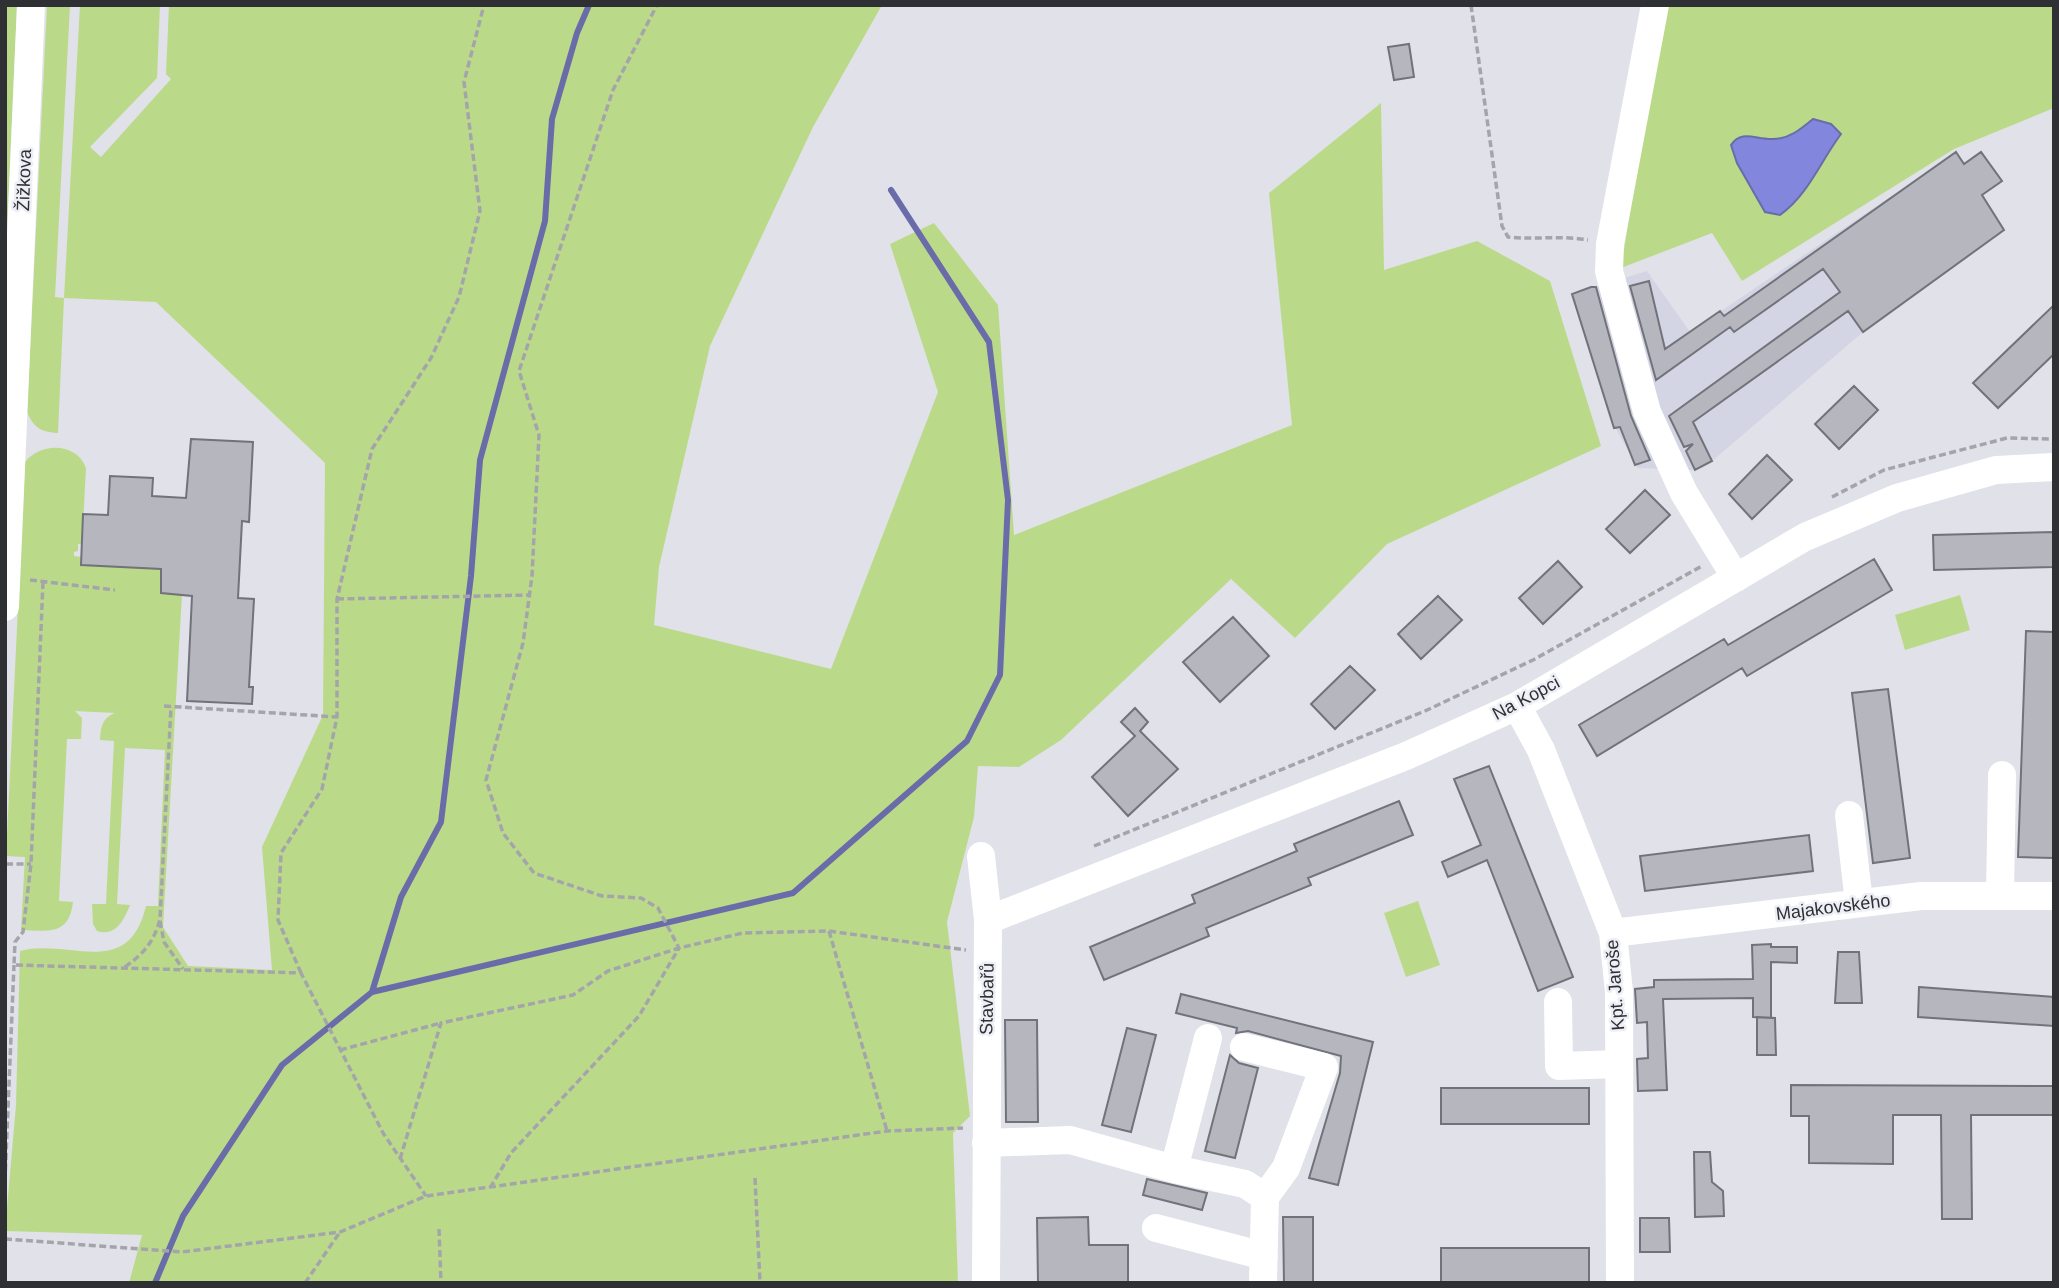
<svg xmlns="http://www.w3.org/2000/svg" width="2059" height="1288" font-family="Arial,sans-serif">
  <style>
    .built { fill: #d3d5e4 }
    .green { fill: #bbda89 }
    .water { fill: #8386dd; stroke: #6a6caa; stroke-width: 2 }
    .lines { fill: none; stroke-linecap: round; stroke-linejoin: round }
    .stream { stroke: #6a6caa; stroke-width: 6 }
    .building { fill: #b5b6be; stroke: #72737a; stroke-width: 2 }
    .path { stroke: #a4a5ab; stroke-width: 3.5; stroke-dasharray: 7 3.5; stroke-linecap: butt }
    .minor { stroke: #fff; stroke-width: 28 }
    .labels { text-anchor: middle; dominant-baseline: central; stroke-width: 5; stroke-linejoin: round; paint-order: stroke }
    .street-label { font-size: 18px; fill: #2f3033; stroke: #edeef6 }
  </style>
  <rect width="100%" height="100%" fill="#e0e1e9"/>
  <!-- built -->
  <path class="built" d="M1955 153 2004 230 1863 332 1711 462 1695 470 1638 468 1616 429 1574 294 1647 271 1690 332Z"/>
  <!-- green -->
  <path class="green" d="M5 5H17L5 275Z
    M47 5H70L55 297 64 298 80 5H160L157 78 90 147 101 157 171 79 166 74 169 5H882L813 127 710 346 659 567 654 625 831 669 938 392 890 244 934 223 998 305 1014 535 1292 425 1269 193 1381 103 1384 270 1477 241 1550 281 1601 446 1387 544 1295 638 1231 579 1061 740 1019 767 978 766 974 817 947 922 970 1116 953 1133 958 1283H129L142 1235 5 1231 16 1105 20 951C70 938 128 981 146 906H158L165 750 125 748 117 904 130 905C124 920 116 937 97 931L93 924 92 904H106L114 741 100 740C101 727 102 718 115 713L75 711 82 718 81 739H67L59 901 73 902C69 936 48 931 21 930L25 857 6 856 25 462C40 442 77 442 86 468L82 544H78V551L74 552V556L81 557V565L161 569 160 579 182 594 163 927 188 966 272 970 262 847 323 715 325 463 156 302 64 298 58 433C41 432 34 428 27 412Z
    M1664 5H2054V108L1954 149 1742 281 1712 233 1621 268Z
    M1960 595 1970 630 1905 650 1895 615Z
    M1418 901 1440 965 1406 977 1384 913Z"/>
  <!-- water -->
  <path class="water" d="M1813 119 1831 124 1841 134C1820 162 1808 195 1780 215L1765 212 1737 163 1731 145C1742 129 1756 140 1773 139 1789 139 1801 129 1813 119Z"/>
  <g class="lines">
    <!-- stream -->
    <path class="stream" d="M372 992 401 897 441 822 471 576 480 460 545 221 552 119 577 33 589 5
      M155 1283 183 1216 282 1065 372 992 793 893 967 741 1000 675 1008 500 989 342 891 190"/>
  </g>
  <!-- building -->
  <path class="building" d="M1409 44 1414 77 1394 80 1388 47Z
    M1956 152 1964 164 1981 152 2002 181 1982 195 2004 230 1863 332 1848 311 1693 422 1712 461 1695 470 1686 451 1693 444 1684 447 1669 416 1840 292 1823 269 1734 332 1730 327 1656 380 1630 286 1649 281 1665 349 1720 311 1724 316Z
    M1591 287H1596L1631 416 1650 460 1635 465 1620 427 1614 428 1572 294Z
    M2054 305V354L1998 408 1973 383Z
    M1854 386 1878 410 1839 449 1815 424Z
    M191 439 253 442 249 522 242 521 238 598 254 599 249 687H253L252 704 187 701 192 596 161 593V569L81 565 83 514 108 515 110 476 153 478 152 496 186 498Z
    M1767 455 1792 480 1752 519 1729 494Z
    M1645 490 1670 515 1630 553 1606 529Z
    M2054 532V567L1934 570 1933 535Z
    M1874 559 1892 590 1747 676 1742 668 1597 756 1579 725 1724 639 1728 645Z
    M1558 561 1582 587 1543 624 1519 598Z
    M1438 596 1462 620 1421 659 1398 634Z
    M1233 617 1269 656 1220 702 1183 662Z
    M2026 631 2054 632 2053 858 2018 857Z
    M1350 666 1375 690 1335 729 1311 704Z
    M1888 689 1910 858 1873 863 1852 693Z
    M1135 708 1148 722 1140 731 1178 769 1128 816 1092 777 1135 736 1121 722Z
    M1489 766 1573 977 1538 991 1487 860 1448 877 1442 862 1481 845 1454 779Z
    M1399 801 1413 835 1308 878 1311 885 1206 928 1209 936 1104 980 1090 947 1195 903 1192 895 1297 851 1294 844Z
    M1809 835 1813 871 1645 891 1640 856Z
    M1771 944V947H1797V963L1771 962V1018L1753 1017V998L1663 999 1667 1090 1638 1091 1637 1059 1648 1058 1647 1022 1637 1023 1635 989 1654 987V980L1753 979 1752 945Z
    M1838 952H1859L1862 1003H1835Z
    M1919 987 2054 997V1026L1918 1017Z
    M1181 994 1373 1042 1338 1185 1309 1178 1340 1073 1341 1056 1248 1031 1236 1033 1237 1028 1176 1013Z
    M1757 1017 1775 1018 1776 1055H1757Z
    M1005 1020H1037L1038 1122H1006Z
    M1127 1028 1156 1035 1131 1132 1102 1125Z
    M1230 1055 1239 1063 1258 1068 1235 1158 1205 1151Z
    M1791 1085 2054 1086V1115H1971L1972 1219H1942L1941 1115H1893V1164L1809 1163V1116H1791Z
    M1441 1088H1589V1124H1441Z
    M1694 1152H1710L1712 1182 1723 1191 1724 1216 1695 1217Z
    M1147 1179 1207 1193 1202 1210 1143 1195Z
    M1088 1217 1089 1245H1128V1283H1038L1037 1218Z
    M1283 1217H1313V1283H1284Z
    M1640 1218H1669L1670 1252H1640Z
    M1441 1248H1589V1283H1441Z"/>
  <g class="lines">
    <!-- path -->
    <path class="path" d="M1471 5 1502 226 1508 237C1536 240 1561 235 1588 240
      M1832 497 1884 470 2007 438 2054 439
      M30 580 115 590
      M43 582 31 864 23 932 15 942 14 965 301 973 383 1133 426 1196
      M337 599 529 595
      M164 706 337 717
      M1094 846 1425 711 1533 660 1702 566
      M6 864H31
      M160 921 164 942 183 969
      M829 931 887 1131
      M125 967C144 953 154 942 160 919L171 707
      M301 973 278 920 281 853 322 789 337 717V599L372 449 431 358 459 297 480 211 464 82 484 5
      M340 1050 441 1023
      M400 1159 441 1023 573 995 608 971 679 948 743 933 829 931 966 950
      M755 1178 760 1283
      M5 1181 14 965
      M490 1188 511 1153 639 1016 679 948 658 908 641 898 602 896 534 873 503 833 486 780 523 643 532 576 539 435 519 371 613 90 657 5
      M439 1229 441 1283
      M5 1239 182 1252 340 1232 426 1196 887 1131 963 1128
      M305 1283 340 1232"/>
    <!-- minor -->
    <path class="minor" d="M1655 5 1610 244 1609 271 1647 412 1684 493 1736 578
      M5 607 31 5
      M1517 706 1541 750 1613 933 1619 992 1620 1283
      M1849 815 1859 903
      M981 856 988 920 986 1283
      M2000 894 2002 775
      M988 920 1406 756 1517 706 1805 537 1897 498 1996 470 2054 467
      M1613 933 1921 896H2054
      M1558 1002 1559 1066 1619 1064
      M1244 1047 1324 1067 1286 1168 1265 1197 1263 1283
      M986 1143 1070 1140 1174 1169 1245 1184 1265 1197
      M1174 1169 1208 1038
      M1156 1228 1264 1256"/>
  </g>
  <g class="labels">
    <!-- street labels -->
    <g class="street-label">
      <text transform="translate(24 180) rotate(-88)">Žižkova</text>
      <text transform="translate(1526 698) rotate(-28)">Na Kopci</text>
      <text transform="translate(1833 907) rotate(-7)">Majakovského</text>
      <text transform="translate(1615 985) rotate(-94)">Kpt. Jaroše</text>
      <text transform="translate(987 999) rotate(-89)">Stavbařů</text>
    </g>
  </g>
  <!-- border -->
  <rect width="2059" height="1288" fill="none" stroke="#2f3033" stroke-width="14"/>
</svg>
